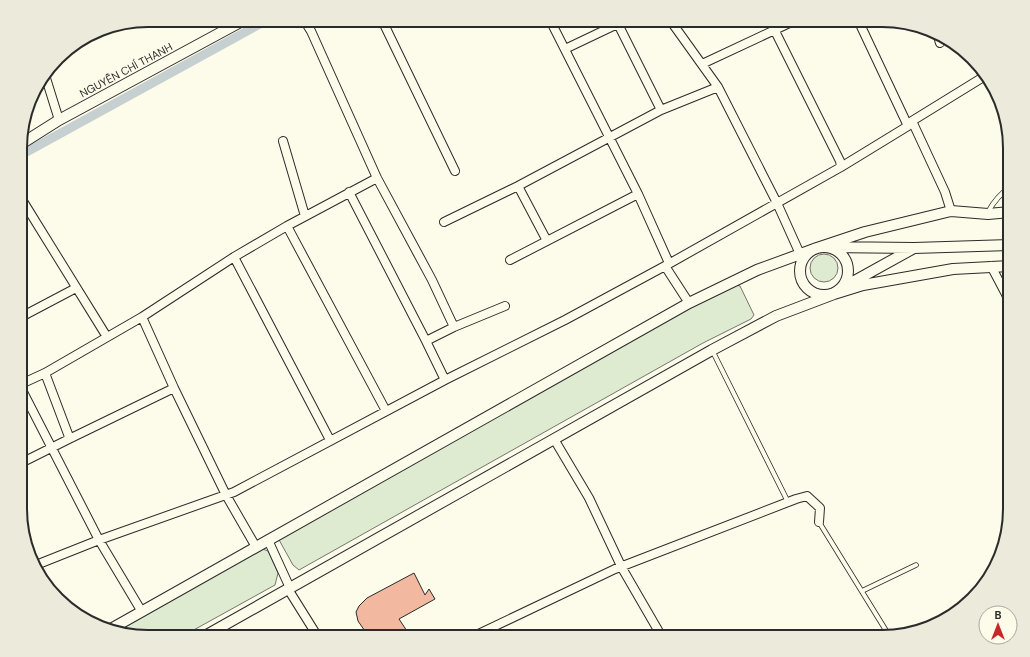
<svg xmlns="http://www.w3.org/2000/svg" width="1030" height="657" font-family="'DM Sans',sans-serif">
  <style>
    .green { fill: #deebd1; stroke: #74746e }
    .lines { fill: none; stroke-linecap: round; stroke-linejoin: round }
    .canal { stroke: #c7d0d0; stroke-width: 9 }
    .building { fill: #f2b8a0; stroke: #2b2b2b }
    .service-casing { stroke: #2b2b2b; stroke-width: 5.5 }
    .minor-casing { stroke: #2b2b2b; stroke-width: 10 }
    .tertiary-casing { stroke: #2b2b2b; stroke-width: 12 }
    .service { stroke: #fdfbea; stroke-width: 4 }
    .minor { stroke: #fdfbea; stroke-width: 8 }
    .tertiary { stroke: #fdfbea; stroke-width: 10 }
    .labels { text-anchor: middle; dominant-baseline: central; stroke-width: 3; stroke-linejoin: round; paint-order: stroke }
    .street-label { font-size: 11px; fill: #2b2b2b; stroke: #fdfbea }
    .rim { fill: none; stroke: #2b2b2b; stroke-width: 2 }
  </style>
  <rect width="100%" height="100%" fill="#fdfbea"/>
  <!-- green -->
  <path class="green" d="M810 268a14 14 0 1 1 28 0a14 14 0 1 1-28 0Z
    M736 285 740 286 754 315 751 319 703 343 299 570 293 565 278 538 686 308Z
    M260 548 268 551 278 573 275 585 181 637H147L114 633Z"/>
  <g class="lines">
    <!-- canal -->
    <path class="canal" d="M21 155 267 20"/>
  </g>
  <!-- building -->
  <path class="building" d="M414 573 425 595 429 589 435 599 399 619 407 631 398 637H369L358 621 356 612 359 606 367 598Z"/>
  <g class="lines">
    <!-- service casing -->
    <g class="service-casing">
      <path id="service" d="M988 212C994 201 1000 194 1010 187
        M712 350 788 502
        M819 522 890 637
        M862 591 916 565"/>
    </g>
    <!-- minor casing -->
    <g class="minor-casing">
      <path id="minor" d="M304 20 311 31 377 178 432 280 454 327
        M382 20 455 171
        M550 20 638 194 669 263
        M616 20 661 110
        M670 20 718 87 777 203 800 254
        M858 20 908 126
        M775 31 840 161 841 167
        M937 33 940 43
        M565 49 626 20
        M702 64 796 20
        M45 75 59 120
        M912 121 945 192 951 211
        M283 141 305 216
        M518 186 547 241
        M349 192 426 341 445 380
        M21 198 107 337
        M444 222 518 186 661 110 718 87
        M287 226 386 411
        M234 257 330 440
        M510 260 638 194
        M665 266 689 303
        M991 266 1010 302
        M21 317 76 288
        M142 317 174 388 226 495 256 547
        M426 341 454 327 505 306
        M21 384 45 373 142 317 234 257 287 226 377 178
        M21 388 99 540 142 612
        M69 439 174 388
        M554 439 589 498 622 568 662 637
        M21 463 69 439 68 434 45 373
        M268 540 290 588
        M36 565 99 540 234 492 445 380 565 320 665 266 841 167 908 126 912 121 985 76
        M288 589 318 637
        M472 637 615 569 796 499 807 496 820 508 819 522"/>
    </g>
    <!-- tertiary casing -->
    <g class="tertiary-casing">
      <path id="tertiary" d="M21 144 59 120 244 20
        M800 271a24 24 0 1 1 48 0a24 24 0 1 1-48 0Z
        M828 247 914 248 1010 245
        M849 284 914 248
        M109 630 689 303 757 270 817 248 865 232 951 211 988 214 1010 212
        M203 637 712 350 776 316 834 294 863 285 953 269 1010 266"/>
    </g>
    <!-- service -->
    <use href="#service" class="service"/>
    <!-- minor -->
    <use href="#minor" class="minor"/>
    <!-- tertiary -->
    <use href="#tertiary" class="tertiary"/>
  </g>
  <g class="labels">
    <!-- street labels -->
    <g class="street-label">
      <text transform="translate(126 70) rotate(-28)">NGUYỄN CHÍ THANH</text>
    </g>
  </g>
  <!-- crop -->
  <path d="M0 0H1030V657H0ZM148 27H882A121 121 0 0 1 1003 148V509A121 121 0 0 1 882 630H148A121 121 0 0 1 27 509V148A121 121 0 0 1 148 27Z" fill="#eceadb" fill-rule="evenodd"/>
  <path class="rim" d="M148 27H882A121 121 0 0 1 1003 148V509A121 121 0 0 1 882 630H148A121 121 0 0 1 27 509V148A121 121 0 0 1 148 27Z"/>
  <!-- north arrow -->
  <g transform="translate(998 625)"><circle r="19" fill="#fdfbea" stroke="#a9a89e"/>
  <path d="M0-3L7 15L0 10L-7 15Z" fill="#c62828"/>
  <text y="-6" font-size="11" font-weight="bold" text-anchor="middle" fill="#2b2b2b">B</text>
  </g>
</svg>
